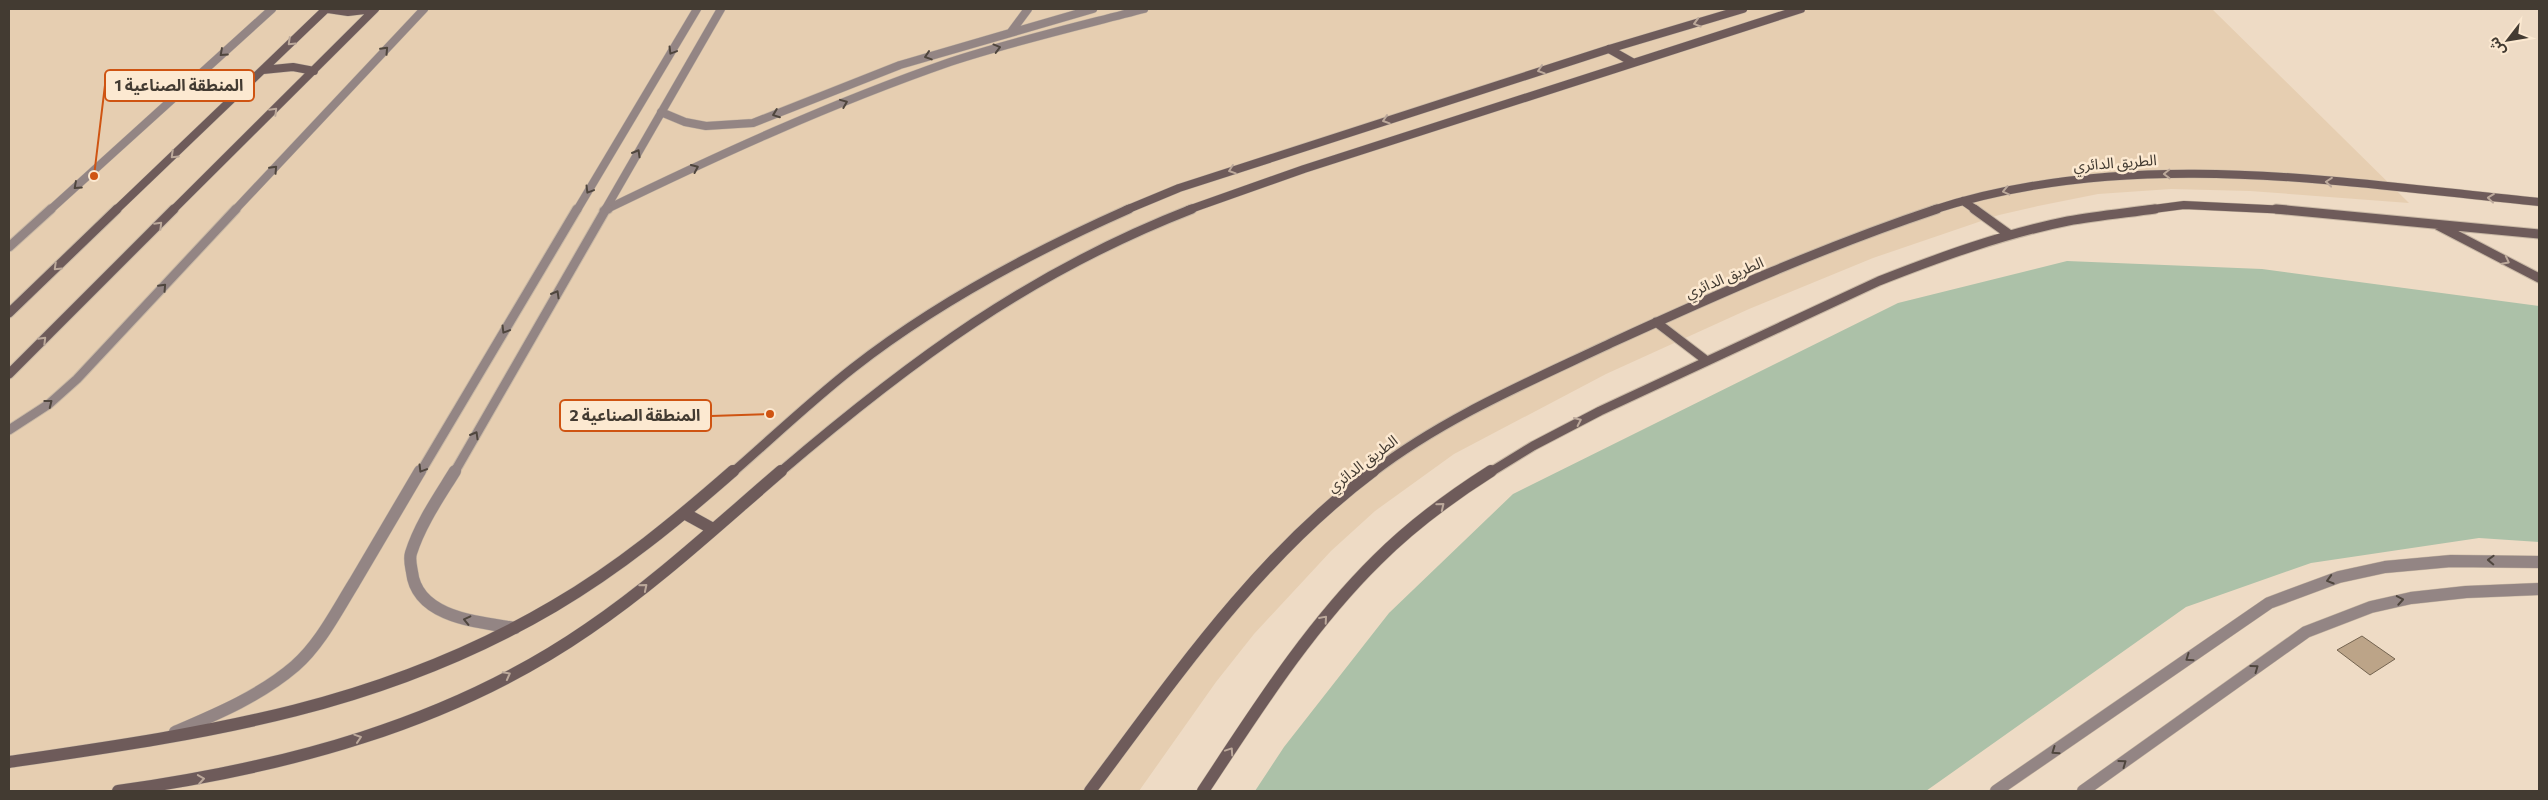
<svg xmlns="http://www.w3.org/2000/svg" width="2548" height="800" font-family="Commissioner,'Noto Sans Arabic',sans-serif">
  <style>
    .built { fill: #e6ceb1 }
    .green { fill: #acc1a8 }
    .building { fill: #bca488; stroke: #746450 }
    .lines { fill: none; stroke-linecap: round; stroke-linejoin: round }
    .lane-far2-casing { stroke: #c8b8a5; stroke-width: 9 }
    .lane-far1-casing { stroke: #c8b8a5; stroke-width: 11 }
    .lane-casing { stroke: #c8b8a5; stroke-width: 13 }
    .street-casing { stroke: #c8b8a5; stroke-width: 13 }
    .secondary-far2-casing { stroke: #c8b8a5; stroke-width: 9 }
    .secondary-far1-casing { stroke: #c8b8a5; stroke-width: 11 }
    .secondary-casing { stroke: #c8b8a5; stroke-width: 13 }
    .lane-far2 { stroke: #938584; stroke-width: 8 }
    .lane-far1 { stroke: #938584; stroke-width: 9 }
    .lane { stroke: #938584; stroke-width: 12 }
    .street { stroke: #938584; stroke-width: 12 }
    .secondary-far2 { stroke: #6e5b5a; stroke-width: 8 }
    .secondary-far1 { stroke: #6e5b5a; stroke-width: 9 }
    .secondary { stroke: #6e5b5a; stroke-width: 12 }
    .oneway { stroke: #bca99b }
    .oneway2 { stroke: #4f463e }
    .labels { text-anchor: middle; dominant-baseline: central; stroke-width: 5; stroke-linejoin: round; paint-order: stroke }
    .street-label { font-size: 15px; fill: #433b32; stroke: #fce9d1 }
    .leader { fill: none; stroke: #cf5412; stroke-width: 2 }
    .callout-dot { fill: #cf5412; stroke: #fce9d1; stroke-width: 2 }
    .callout { fill: #fce9d1; stroke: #cf5412; stroke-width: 2 }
    .callout-label { font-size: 16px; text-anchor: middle; font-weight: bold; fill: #433b32 }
  </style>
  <rect width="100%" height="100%" fill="#eedbc5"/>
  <!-- built -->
  <path class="built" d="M9 9H2212L2409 203 2250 191 2171 189 2098 194 2038 206 1999 215 1873 258 1749 309 1606 374 1454 454 1375 511 1331 551 1254 634 1216 682 1139 791H9Z"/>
  <!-- green -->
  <path class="green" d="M2067 261 2262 269 2539 306V542L2479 538 2311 563 2186 607 1926 791H1255L1284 747 1389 613 1513 494 1898 303Z"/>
  <!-- building -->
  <path class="building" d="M2362 636 2395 659 2370 675 2337 650Z"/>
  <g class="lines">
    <!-- lane-far2 casing -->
    <g class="lane-far2-casing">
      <path id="lane-far2" d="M1011 32 1028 9
        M661 112 685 122 706 126 753 123 900 65 1093 9
        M50 210 272 9
        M235 210 424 9
        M577 210 697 9
        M605 210C718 155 832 103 950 62 1014 41 1079 26 1144 9
        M605 210 721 9"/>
    </g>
    <!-- lane-far1 casing -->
    <g class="lane-far1-casing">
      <path id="lane-far1" d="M604 211 608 209
        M9 247 51 209
        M9 430 49 404 77 379 236 209
        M420 473 577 209
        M454 473 606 209"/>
    </g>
    <!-- lane casing -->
    <g class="lane-casing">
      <path id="lane" d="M455 471C439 497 420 524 411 553 409 559 411 566 412 572 417 618 479 622 515 628
        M175 732C217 714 260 696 295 666 320 644 336 612 354 583 376 545 398 508 420 471"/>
    </g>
    <!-- street casing -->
    <g class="street-casing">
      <path id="street" d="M1996 791 2269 603 2339 577 2385 567 2451 561 2539 562
        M2083 791 2306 632 2371 607 2411 598 2466 592 2539 589"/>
    </g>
    <!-- secondary-far2 casing -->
    <g class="secondary-far2-casing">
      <path id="secondary-far2" d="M328 9 348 12 373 9
        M1609 49 1632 62
        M263 70 293 67 314 71
        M1963 201 1976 210
        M116 210 326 9
        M173 210 375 9
        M1126 210 1179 188 1609 49 1743 9
        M1188 210 1304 169 1801 9
        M1933 210C2129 146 2339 182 2539 202
        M2146 210 2184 205 2289 210"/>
    </g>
    <!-- secondary-far1 casing -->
    <g class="secondary-far1-casing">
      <path id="secondary-far1" d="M1974 209 2010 235
        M2276 209 2539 234
        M2437 225 2539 278
        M9 313 117 209
        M1656 322 1707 361
        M9 374 174 209
        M732 473C772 438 811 401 853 368 936 303 1032 252 1129 209
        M779 473C910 361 1030 272 1192 209
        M1372 473C1445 417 1529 382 1611 343 1718 294 1826 246 1937 209
        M1489 473 1533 446 1600 411 1879 281C1940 257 2003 234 2068 221 2096 216 2126 213 2155 209"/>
    </g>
    <!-- secondary casing -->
    <g class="secondary-casing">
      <path id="secondary" d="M684 513 713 529
        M9 762C206 733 379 709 554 606 619 568 677 520 733 471
        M118 791C283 768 449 725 588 629 657 582 718 525 781 471
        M1090 791C1176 676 1257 558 1373 471
        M1203 791C1256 711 1308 628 1377 560 1411 526 1450 497 1491 471"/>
    </g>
    <!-- lane-far2 -->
    <use href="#lane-far2" class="lane-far2"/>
    <!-- lane-far1 -->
    <use href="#lane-far1" class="lane-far1"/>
    <!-- lane -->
    <use href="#lane" class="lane"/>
    <!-- street -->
    <use href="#street" class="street"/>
    <!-- secondary-far2 -->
    <use href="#secondary-far2" class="secondary-far2"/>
    <!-- secondary-far1 -->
    <use href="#secondary-far1" class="secondary-far1"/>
    <!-- secondary -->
    <use href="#secondary" class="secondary"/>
  </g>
  <!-- one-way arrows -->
  <defs><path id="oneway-chevron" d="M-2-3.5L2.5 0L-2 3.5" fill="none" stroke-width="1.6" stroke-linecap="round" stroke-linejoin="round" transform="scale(1.25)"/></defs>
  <g class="oneway">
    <use href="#oneway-chevron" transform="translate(1697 23) rotate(164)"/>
    <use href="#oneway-chevron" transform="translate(291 42) rotate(136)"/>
    <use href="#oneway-chevron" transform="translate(1541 70) rotate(162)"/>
    <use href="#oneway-chevron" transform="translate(274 111) rotate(-45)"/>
    <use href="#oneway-chevron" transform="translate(1386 120) rotate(162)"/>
    <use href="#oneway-chevron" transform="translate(174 155) rotate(136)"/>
    <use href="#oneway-chevron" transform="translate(1232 170) rotate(161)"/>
    <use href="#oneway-chevron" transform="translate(2167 174) rotate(179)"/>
    <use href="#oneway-chevron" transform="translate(2329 182) rotate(-175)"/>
    <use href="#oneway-chevron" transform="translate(2006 191) rotate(167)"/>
    <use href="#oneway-chevron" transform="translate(2491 198) rotate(-174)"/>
    <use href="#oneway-chevron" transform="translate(159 225) rotate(-45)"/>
    <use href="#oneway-chevron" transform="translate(2506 261) rotate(27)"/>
    <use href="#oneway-chevron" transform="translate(57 267) rotate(136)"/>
    <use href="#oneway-chevron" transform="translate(43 340) rotate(-45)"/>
    <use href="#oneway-chevron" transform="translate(1578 421) rotate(-25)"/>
    <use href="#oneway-chevron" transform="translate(1441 506) rotate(-39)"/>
    <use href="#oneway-chevron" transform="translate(644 587) rotate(-40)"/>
    <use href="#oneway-chevron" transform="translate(1324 619) rotate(-49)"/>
    <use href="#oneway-chevron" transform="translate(507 675) rotate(-28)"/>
    <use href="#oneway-chevron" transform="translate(358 738) rotate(-18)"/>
    <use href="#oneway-chevron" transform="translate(1230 751) rotate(-56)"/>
    <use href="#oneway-chevron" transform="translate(201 779) rotate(-9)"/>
  </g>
  <g class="oneway2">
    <use href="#oneway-chevron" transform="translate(997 48) rotate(-15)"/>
    <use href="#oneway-chevron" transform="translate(385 50) rotate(-47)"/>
    <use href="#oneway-chevron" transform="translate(672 51) rotate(121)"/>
    <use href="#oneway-chevron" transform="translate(223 53) rotate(138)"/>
    <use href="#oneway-chevron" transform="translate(928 56) rotate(162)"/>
    <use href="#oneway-chevron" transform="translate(844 103) rotate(-22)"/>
    <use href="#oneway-chevron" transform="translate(776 114) rotate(159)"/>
    <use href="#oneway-chevron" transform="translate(637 153) rotate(-60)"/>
    <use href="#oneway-chevron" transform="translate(695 168) rotate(-24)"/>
    <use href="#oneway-chevron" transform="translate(274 169) rotate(-47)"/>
    <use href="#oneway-chevron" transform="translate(77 186) rotate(138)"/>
    <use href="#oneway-chevron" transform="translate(589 190) rotate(121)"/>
    <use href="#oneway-chevron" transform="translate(163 287) rotate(-47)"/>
    <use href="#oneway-chevron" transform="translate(556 294) rotate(-60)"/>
    <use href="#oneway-chevron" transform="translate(505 330) rotate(121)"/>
    <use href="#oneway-chevron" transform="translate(49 403) rotate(-38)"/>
    <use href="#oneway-chevron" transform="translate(475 435) rotate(-60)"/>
    <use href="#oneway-chevron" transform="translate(422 469) rotate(121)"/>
    <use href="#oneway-chevron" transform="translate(2491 560) rotate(-178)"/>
    <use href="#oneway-chevron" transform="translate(2330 580) rotate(164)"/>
    <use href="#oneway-chevron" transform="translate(2400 600) rotate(-10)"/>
    <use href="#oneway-chevron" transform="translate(467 620) rotate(-167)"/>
    <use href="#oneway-chevron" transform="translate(2189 658) rotate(145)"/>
    <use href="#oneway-chevron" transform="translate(2255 668) rotate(-36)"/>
    <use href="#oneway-chevron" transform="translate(2055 751) rotate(145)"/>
    <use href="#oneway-chevron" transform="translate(2123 763) rotate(-36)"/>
  </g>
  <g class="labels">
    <!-- street labels -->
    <g class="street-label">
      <text transform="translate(2115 162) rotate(-4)">الطريق الدائري</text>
      <text transform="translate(1724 277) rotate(-23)">الطريق الدائري</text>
      <text transform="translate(1362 463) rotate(-37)">الطريق الدائري</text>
    </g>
  </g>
  <!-- callouts -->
  <path class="leader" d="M94 176L105 85M770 414L711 416"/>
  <g class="callout-dot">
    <circle cx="94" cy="176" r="5"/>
    <circle cx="770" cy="414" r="5"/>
  </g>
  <g class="callout">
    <rect x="105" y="70" width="149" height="31" rx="5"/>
    <rect x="560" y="400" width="151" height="31" rx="5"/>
  </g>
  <g class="callout-label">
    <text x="179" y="91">المنطقة الصناعية 1</text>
    <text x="635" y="421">المنطقة الصناعية 2</text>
  </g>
  <!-- border -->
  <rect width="2548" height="800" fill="none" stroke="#433b32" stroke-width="20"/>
  <!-- north arrow -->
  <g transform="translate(2508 40) rotate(239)" stroke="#fce9d1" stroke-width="4" paint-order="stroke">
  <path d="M0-4L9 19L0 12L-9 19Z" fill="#433b32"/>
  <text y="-8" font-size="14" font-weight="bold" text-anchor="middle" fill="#433b32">ش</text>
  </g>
</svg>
